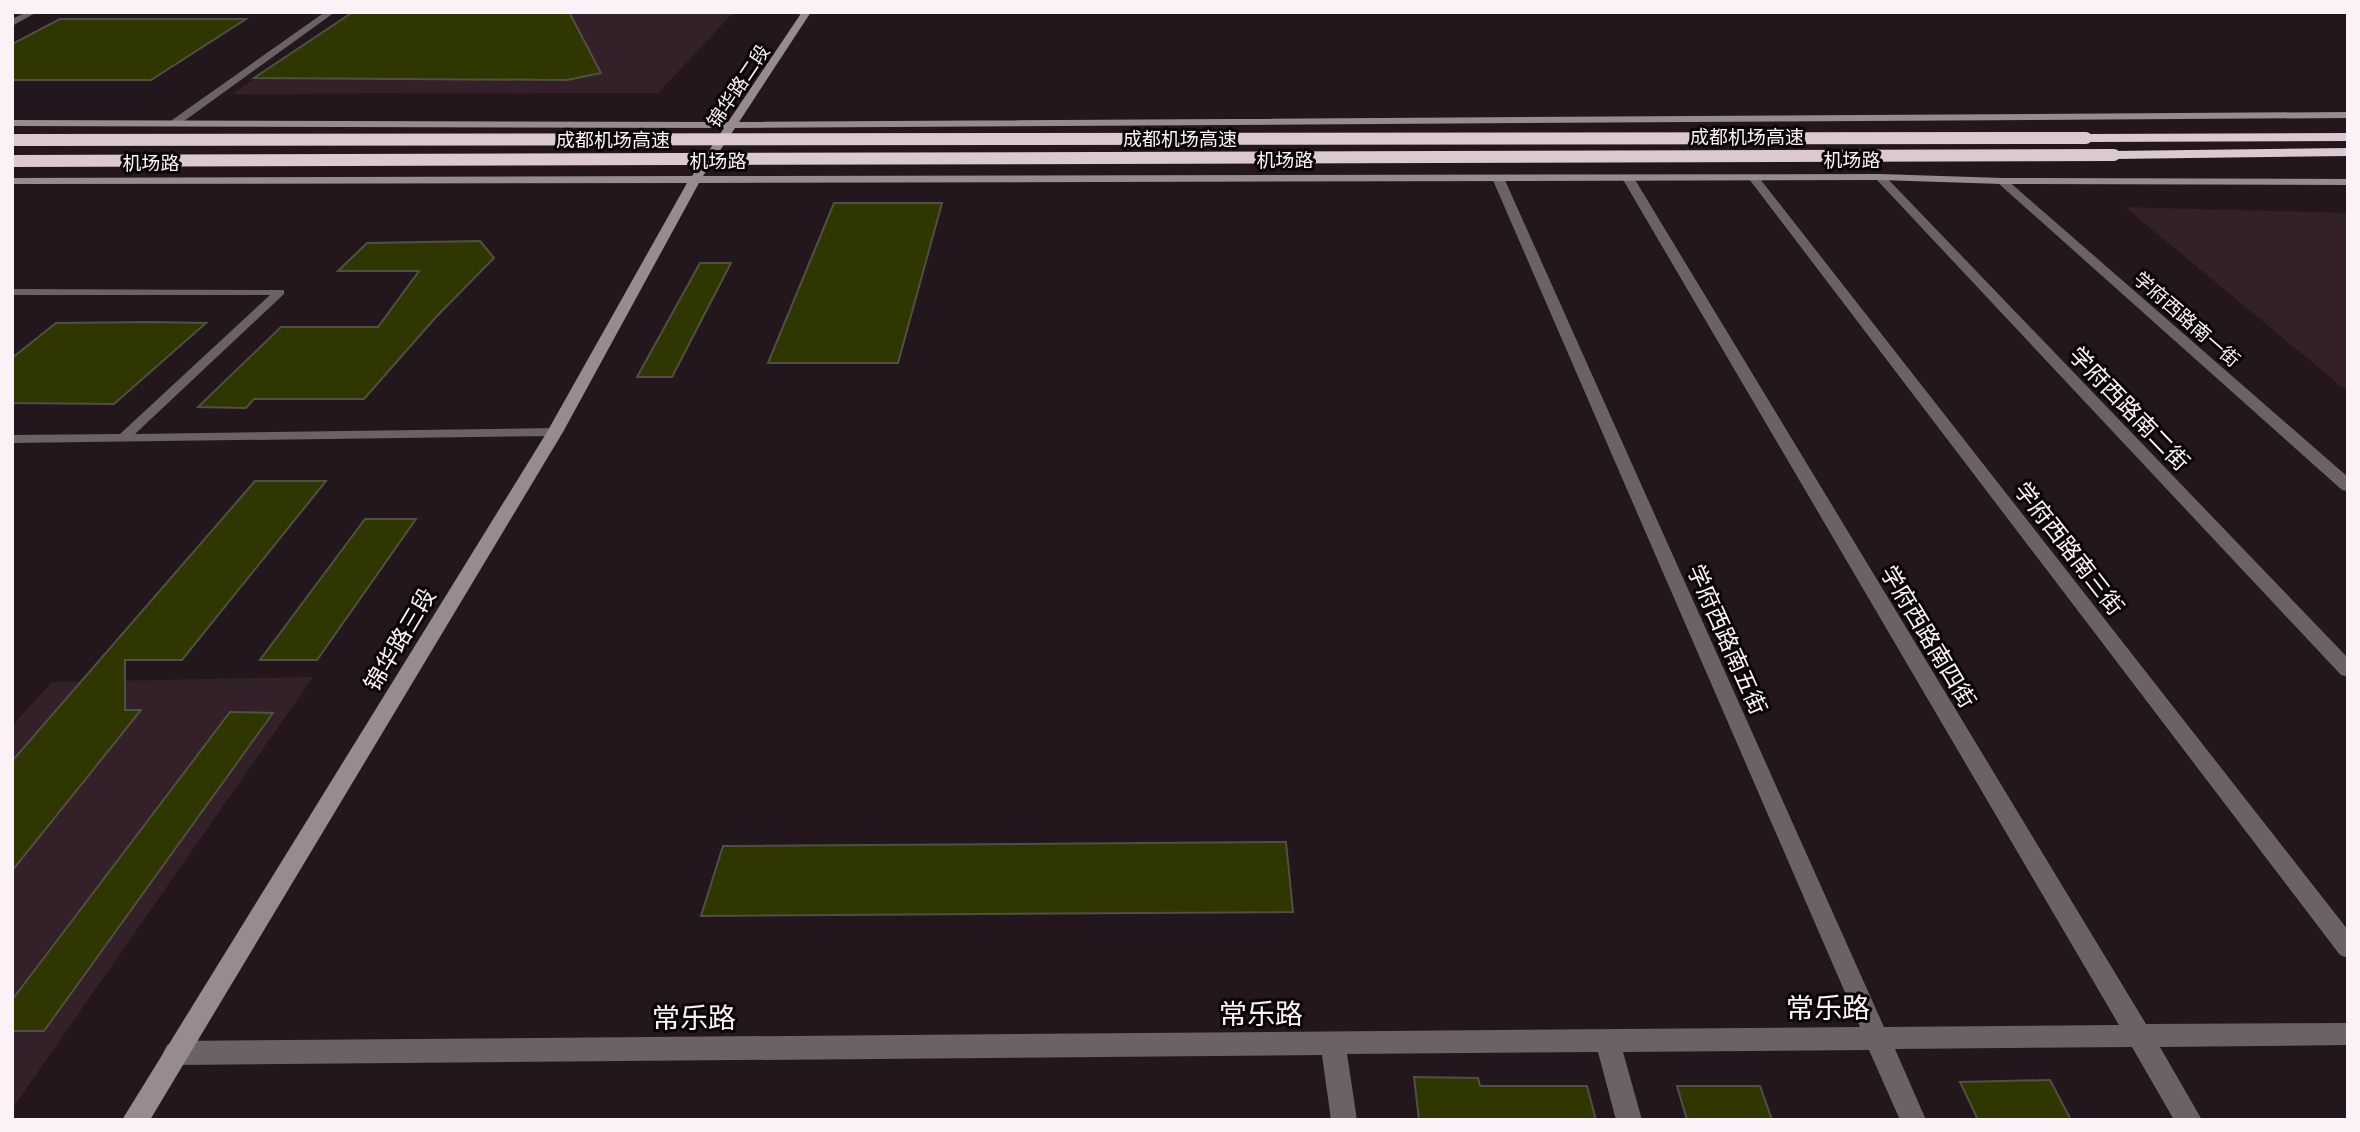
<svg xmlns="http://www.w3.org/2000/svg" width="2360" height="1132" font-family="'Open Sans','Noto Sans SC',sans-serif">
  <style>
    .built { fill: #342029 }
    .building { fill: #303600; stroke: #4e5142; stroke-width: 2 }
    .lines { fill: none; stroke-linecap: round; stroke-linejoin: round }
    .lane { fill: #6a6265; fill-rule: evenodd }
    .street { fill: #6a6265; fill-rule: evenodd }
    .secondary { fill: #988b90; fill-rule: evenodd }
    .highway { fill: #dcc8d0; fill-rule: evenodd }
    .highway-bridge { stroke: #dcc8d0; stroke-width: 12 }
    .labels { text-anchor: middle; dominant-baseline: central; stroke-width: 6; stroke-linejoin: round; paint-order: stroke }
    .far-street-label { font-size: 19px; fill: #fcf1f6; stroke: #0a0507 }
    .street-label { font-size: 23px; fill: #fcf1f6; stroke: #0a0507 }
    .near-street-label { font-size: 28px; fill: #fcf1f6; stroke: #0a0507 }
  </style>
  <rect width="100%" height="100%" fill="#24161d"/>
  <!-- built -->
  <path class="built" d="M351 12H734L658 93 232 94Z
    M2125 207 2348 213V392Z
    M313 677 12 1109V726L52 682Z"/>
  <!-- building -->
  <path class="building" d="M353 12H569L601 73 567 80 254 78Z
    M60 19H246L151 80H12V44Z
    M834 203H942L898 363H768Z
    M480 241 494 258 436 317 364 399H254L246 408 198 407 281 327H378L419 271H338L367 243Z
    M700 263H731L672 377H637Z
    M152 322 206 323 114 404 12 403V358L56 323Z
    M255 481H326L182 660H125V710H141L12 871V761Z
    M365 519H416L317 660H260Z
    M230 712 273 713 44 1031H12V1000Z
    M1286 842 1293 912 701 916 723 846Z
    M1414 1077 1478 1078 1480 1086H1587L1596 1120H1419Z
    M2050 1080 2071 1120H1978L1960 1082Z
    M1677 1086H1760L1772 1120H1687Z"/>
  <g class="lines">
    <!-- lane -->
    <path class="lane" d="M12 289 284 290V294L135 434 555 428 561 432 555 436 12 443V435L120 434 270 295H12Z"/>
    <!-- street -->
    <path class="street" d="M26 12H37L12 26V19Z
      M325 12H335L180 124H172V120Z
      M1498 175 1504 178 1884 1027 2119 1025 1622 178 1624 176 1634 178 2146 1024 2348 1023V1045L2160 1047 2202 1120H2174L2132 1047 1895 1049 1926 1120H1900L1869 1050 1623 1052 1642 1120H1616L1598 1052 1347 1054 1357 1120H1331L1322 1055 176 1065 167 1061 163 1053 167 1045 176 1041 1860 1027 1492 178Z
      M1749 175H1757L2348 930V958L2340 955 1749 179Z
      M1876 175H1884L2348 658V677L2341 675 1876 179Z
      M1998 179H2006L2348 477V491L2342 490 1998 183Z"/>
    <!-- secondary -->
    <path class="secondary" d="M802 12H811L739 122 2348 112V118L735 128 703 176 1880 174 2002 178 2348 179V185L2002 184 1880 180 699 183 563 432 150 1120H122L547 432 687 183 12 184V178L692 176 724 128 12 126V120L728 122Z"/>
    <!-- highway -->
    <path class="highway" d="M2348 133V141L2086 142 2079 138 2086 134Z
      M2348 148V156L2114 159 2107 155 2114 151Z"/>
    <!-- highway-bridge -->
    <path class="highway-bridge" d="M12 140 2086 138
      M12 161 2114 155"/>
  </g>
  <g class="labels">
    <!-- far-street labels -->
    <g class="far-street-label">
      <text transform="translate(738 86) rotate(-56)">锦华路二段</text>
      <text x="1747" y="137">成都机场高速</text>
      <text x="1180" y="139">成都机场高速</text>
      <text x="613" y="140">成都机场高速</text>
      <text x="1285" y="160">机场路</text>
      <text x="1852" y="160">机场路</text>
      <text x="718" y="161">机场路</text>
      <text x="151" y="163">机场路</text>
      <text transform="translate(2187 319) rotate(41)">学府西路南一街</text>
    </g>
    <!-- street labels -->
    <g class="street-label">
      <text transform="translate(2130 408) rotate(46)">学府西路南二街</text>
      <text transform="translate(2070 548) rotate(52)">学府西路南三街</text>
      <text transform="translate(1929 636) rotate(59)">学府西路南四街</text>
      <text transform="translate(399 639) rotate(-59)">锦华路三段</text>
      <text transform="translate(1728 639) rotate(66)">学府西路南五街</text>
    </g>
    <!-- near-street labels -->
    <g class="near-street-label">
      <text x="1828" y="1007">常乐路</text>
      <text x="1261" y="1013">常乐路</text>
      <text x="694" y="1017">常乐路</text>
    </g>
  </g>
  <!-- border -->
  <rect width="2360" height="1132" fill="none" stroke="#fcf1f6" stroke-width="28"/>
</svg>
